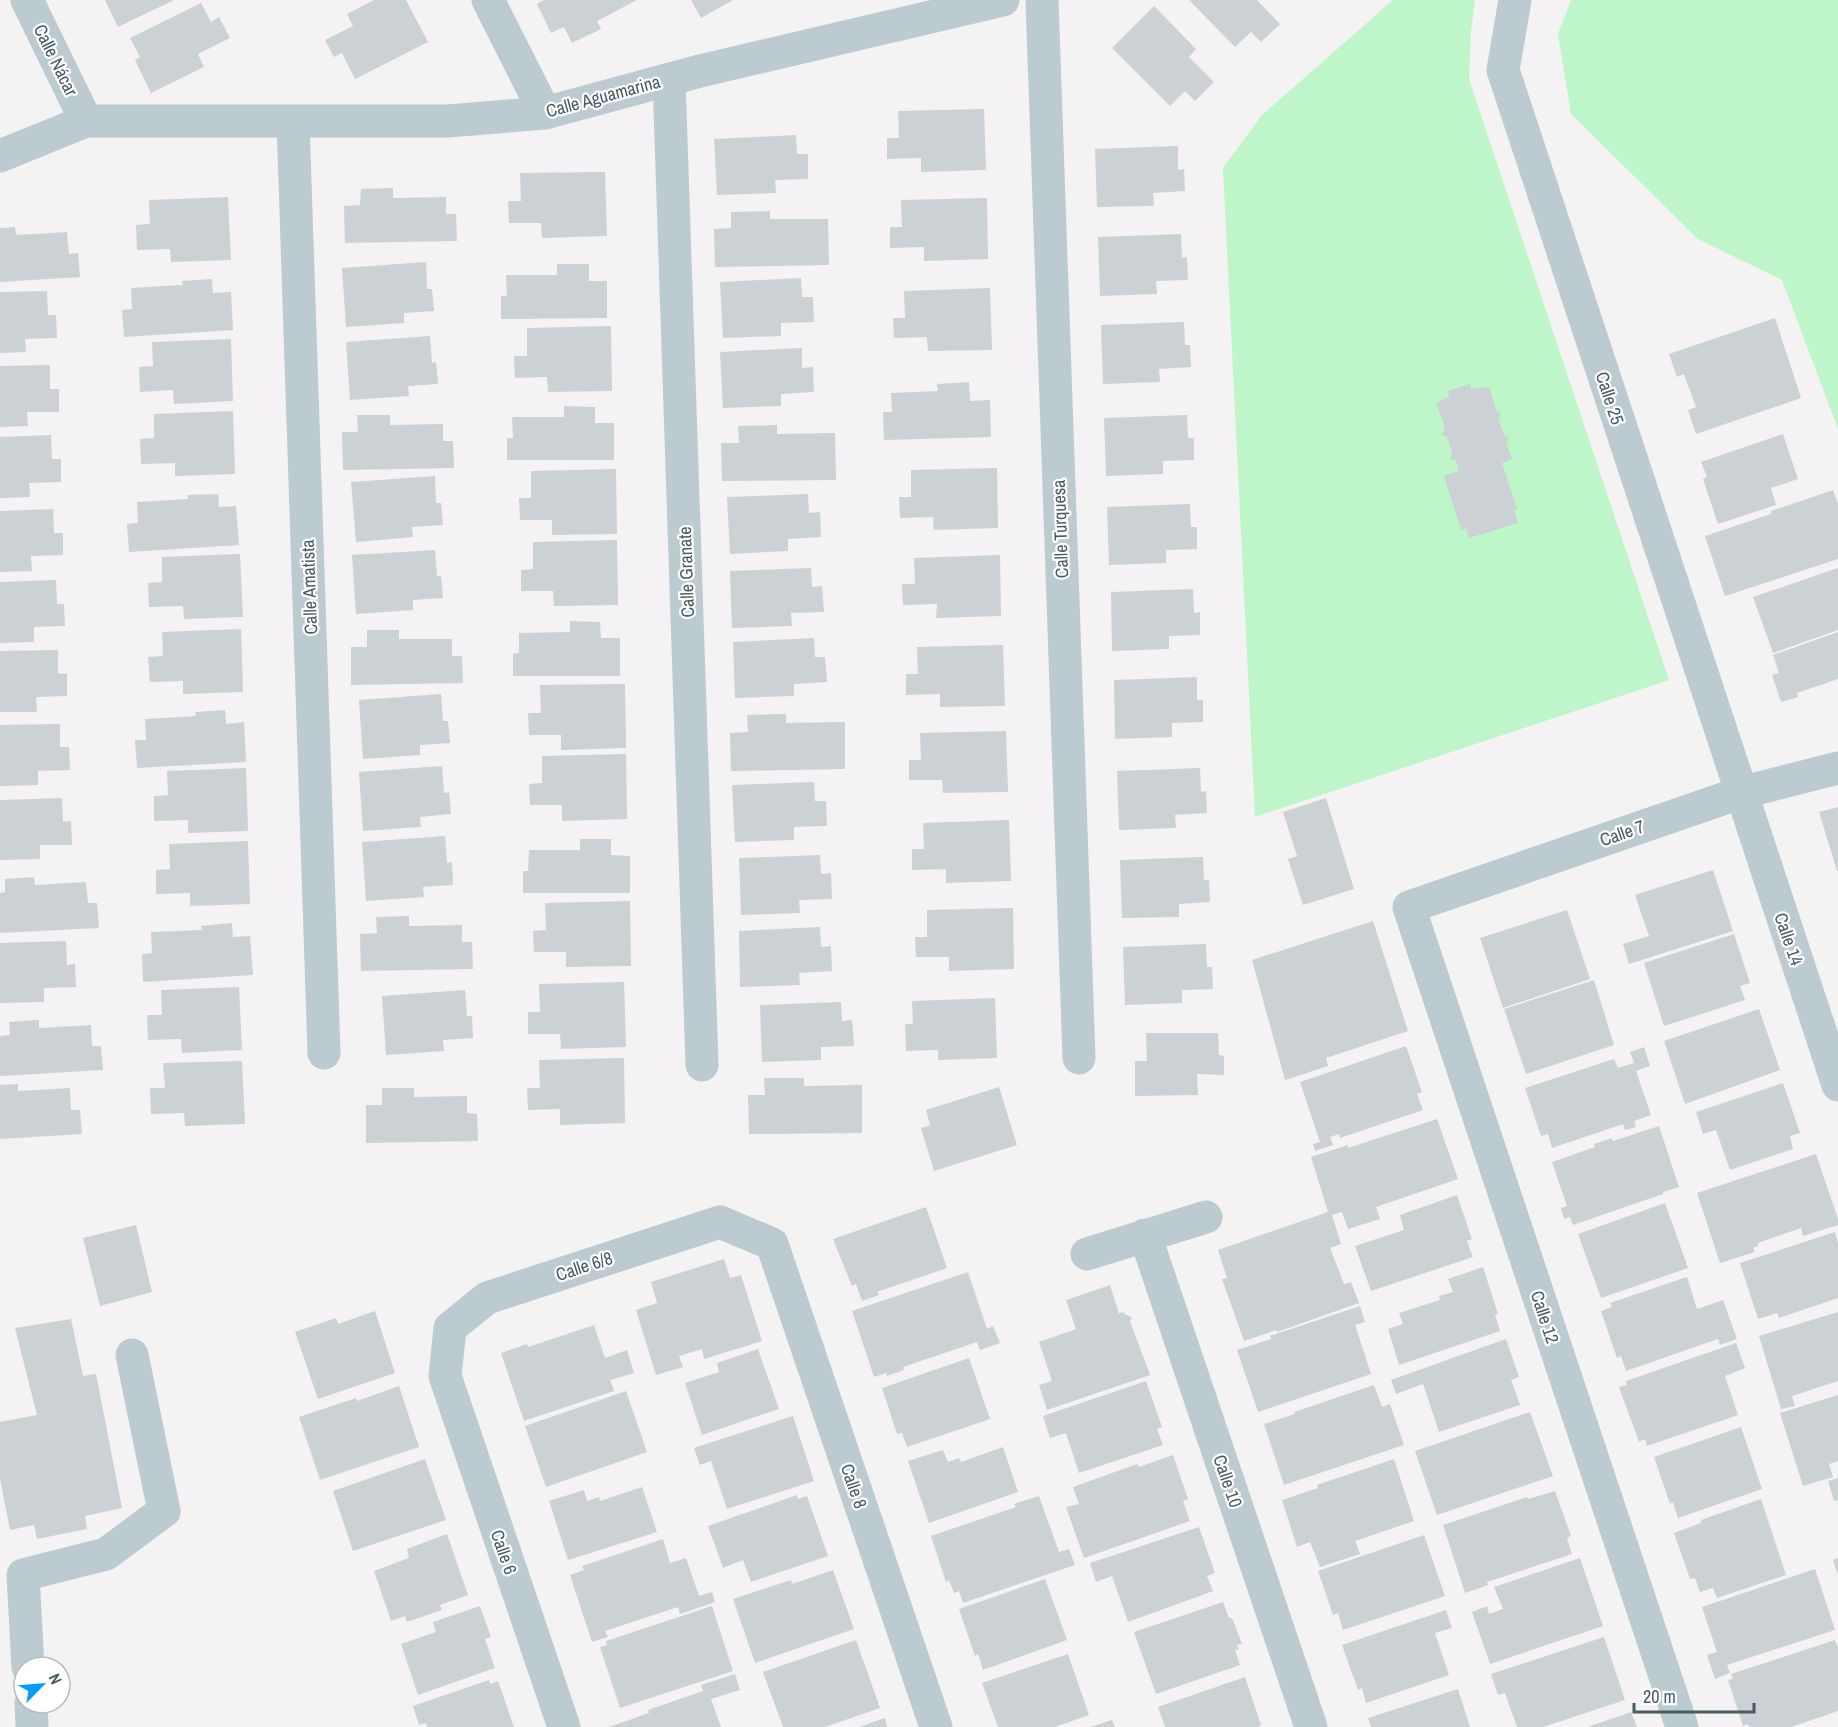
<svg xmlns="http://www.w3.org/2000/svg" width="1838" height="1727" font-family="'Archivo Narrow',sans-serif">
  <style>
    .green { fill: #bef5c9 }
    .building { fill: #cbd1d5 }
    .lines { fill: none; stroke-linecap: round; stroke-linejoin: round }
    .minor { stroke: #bccbd0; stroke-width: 33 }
    .labels { text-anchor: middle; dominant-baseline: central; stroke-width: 4.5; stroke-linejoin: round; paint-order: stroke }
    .street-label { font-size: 18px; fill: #475b63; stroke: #fff }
  </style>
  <rect width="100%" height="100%" fill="#f5f2f3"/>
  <!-- green -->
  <path class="green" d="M1393 0H1475L1471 31 1469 79 1669 680 1255 817 1223 168 1261 116Z
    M1571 0H1838V429L1782 280 1698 239 1571 114 1558 34Z"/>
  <!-- building -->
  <path class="building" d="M105 0H174L118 27Z
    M374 0H406L428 42 355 79 342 53 334 57 325 40 353 26 347 14Z
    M544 0H637L597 21 601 29 572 43 564 27 551 33 537 4Z
    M691 0H733L701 18Z
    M1189 0H1257L1280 24 1261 42 1251 32 1235 47Z
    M201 3 211 22 219 17 230 38 198 54 204 67 151 93 135 60 140 57 130 38Z
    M1154 6 1196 49 1189 57 1214 82 1195 101 1185 91 1170 106 1112 48Z
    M984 109 986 170 921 172V158L887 159V138H899L898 111Z
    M796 135 797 154H808V179L775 180 776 193 717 195 714 139Z
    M1178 146V170L1184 169 1185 191 1153 193 1154 206 1097 207 1095 149Z
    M605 172 607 236 542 238 541 223H509L508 201H521L520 173Z
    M393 188V198L446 197V214H456L457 241 345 243 344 206 360 205 361 189Z
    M228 197 231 260 171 262 170 249 137 250 136 225 150 224 149 200Z
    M987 198 988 259 924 261V247L890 248V227H902L901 200Z
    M770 211V219H828L829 265 715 267 714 229 731 228V212Z
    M15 227 16 235 67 232 69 254 78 253 80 277 0 282V228Z
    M1181 234 1182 258 1187 257 1188 280 1156 281 1157 294 1100 296 1098 237Z
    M426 262 427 289H432L434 311 404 313V323L346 327 342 268Z
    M557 264H589V281H607V318L501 319V296H507L506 275H557Z
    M801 278 802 297H813L814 322 781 323V336L723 338 720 282Z
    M212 279 213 293 231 292 233 330 124 337 122 310 132 309 131 288 183 285 182 281Z
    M990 288 992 350 928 351 927 337 894 338 893 318H905L904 291Z
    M47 291 48 315H56L57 338 25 339 26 352 0 353V292Z
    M1775 318 1801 398 1696 434 1688 410 1696 407 1684 374 1677 377 1669 354Z
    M1184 322 1185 345H1190L1191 367 1159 369 1160 382 1103 384 1101 325Z
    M611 326 612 391 548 392 547 377 515 378 514 356H527V328Z
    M430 336 432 363 436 362 438 384 408 386 409 396 350 400 346 342Z
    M231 339 233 401 174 404 173 390 140 392 139 367 153 366 152 342Z
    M802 348V368L813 367 814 392 781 394V406L723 408 720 352Z
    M50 365V389H59V412H27L28 426 0 427V366Z
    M969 382 970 401 990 400 991 437 884 440 883 412H892L891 393 938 391 937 384Z
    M1470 384 1471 389 1489 387 1496 410 1501 414 1498 418 1504 435 1509 438 1506 442 1512 459 1502 463 1517 509 1514 510 1518 523 1469 538 1466 528 1461 530 1444 476 1459 471 1456 460 1450 459 1452 453 1447 437 1442 435 1445 427 1436 403 1449 397 1448 391Z
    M564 406 595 407V423H614V460H507V438H513L512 417H564Z
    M233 411 235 474 175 476V463L141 464 140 439 154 438V414Z
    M357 415H390V425L443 424V441H453L454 468 343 470 342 432H358Z
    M1187 415 1188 438H1194V460L1163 461V474L1106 476 1104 418Z
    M777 425V434L835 433 836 480 722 481 721 443H739L738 426Z
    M1783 434 1798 479 1771 488 1776 505 1718 524 1703 479 1707 477 1701 462Z
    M51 435 52 459H61V482L29 483 30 497 0 498V437Z
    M997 468 998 528 934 530 933 517 900 518 899 497H911V470Z
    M616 469 617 534 552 535V520H520L519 498H531V471Z
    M435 476 436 503H441L443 525 412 527 413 537 356 542 351 482Z
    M1833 490 1838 504V559L1725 596 1705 536 1771 514V511Z
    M218 494 219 507 236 506 239 545 129 552 127 524 138 523 137 502 188 499 187 495Z
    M808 494 809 513 820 512 821 537 788 539V551L730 554 727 497Z
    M1190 504 1191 527H1197V549L1166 550V563L1109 565 1107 507Z
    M53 509 54 533H63V555L31 556 32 571 0 572V511Z
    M617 540 618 605 554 606 553 591H521V570L533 569V542Z
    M435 550 437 576H441L443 598 413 600V610L356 614 352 555Z
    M240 554 243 617 184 619 183 606 149 607 148 583 162 582V557Z
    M1000 555 1001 616 936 618 937 604 903 605 902 584H915L914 558Z
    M811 568 812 587 822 586 824 612 791 613 792 626 732 628 730 571Z
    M1838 568V630L1773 653 1753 597Z
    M56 580 57 604H64L65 626 34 627V642L0 643V582Z
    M1193 589 1194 613 1200 612V635L1169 636V649L1112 651 1111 592Z
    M570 621 600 622 601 638H620V676H513V654L519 653V633L570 632Z
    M241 629 243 692 183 694V681L150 682 148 657 163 656 162 632Z
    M367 630H399V639H452V656H462L463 683 351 685V647H367Z
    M1838 632V679L1797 693 1798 697 1781 702 1772 675 1779 673 1773 655Z
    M814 638 815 657H825L827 682 794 684V696L735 698 733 642Z
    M1003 645 1005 706 940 707V694L906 695V674H918L917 647Z
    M58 650V673L67 674V696L36 697 37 712H0V651Z
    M1197 677V700H1203V722L1172 723V737L1115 739 1114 680Z
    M625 684 626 748 561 750V735H529L528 713H541L540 685Z
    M441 694 443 721H448L450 743 420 745V755L363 759 359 700Z
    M225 710 226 724 244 722 246 762 137 768 135 740H146L145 719 196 716 195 712Z
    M786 714V723L845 722V769L731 771 730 733 748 732 747 715Z
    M60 724V747H69L70 770 38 771V785L0 786V725Z
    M1006 731 1008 792 943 793 942 780H909V760H921L920 733Z
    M626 754 627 819 562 821V805H530L529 784 542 783V756Z
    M442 766 444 793 449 792 451 814 420 817 421 827 363 831 359 772Z
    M246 768 248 831 188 833V820L154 821V796L168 795 167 771Z
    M1200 768 1201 792 1206 791 1207 813 1175 815 1176 828 1119 830 1117 771Z
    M814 782 815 801H826L827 826 794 827V840L735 842 732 785Z
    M62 798 63 822 71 821 72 845H40V859L0 860V800Z
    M1326 798 1354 889 1303 905 1288 859 1297 856 1283 812Z
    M1838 807V871H1837L1819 812Z
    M1009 820 1011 881 946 883V869L912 870V849H924L923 823Z
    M445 836 447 863 452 862 453 885 423 887 424 897 366 901 362 842Z
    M580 839H611V855L630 856V893H523V871H528L529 850H580Z
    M248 841 250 904 190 906V893L156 894V870L170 869 169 844Z
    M820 855 821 874 831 873 832 899 799 900 800 913 741 915 739 858Z
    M1203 857 1204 880H1209L1210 902 1179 904V917L1122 918 1120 860Z
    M1713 870 1733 931 1629 964 1623 944 1649 936 1635 895Z
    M34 877 35 885 86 882 88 903H97L99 928 0 933V893L5 892V879Z
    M630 901 631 966 566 967V952H534L533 931 546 930 545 903Z
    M1013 908 1014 969 949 971V957H916L915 937H927V910Z
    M1567 910 1590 979 1503 1008 1480 938Z
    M409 916V926L462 925V942H472L473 969 361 971 360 934 377 933 376 917Z
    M1373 921 1408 1031 1326 1058 1328 1066 1285 1080 1252 960Z
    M232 923 233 937 250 936 253 975 143 982 142 954 152 953 151 932 202 930 201 926Z
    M820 927 821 947 831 946 832 971 799 973 800 985 740 987 739 931Z
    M1734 934 1750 983 1740 986 1745 1000 1664 1026 1644 963Z
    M66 941 67 965 75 964 76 987 44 988V1002L0 1003V943Z
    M1206 944 1207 967H1212L1213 989 1182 990V1003L1125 1005 1123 947Z
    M1594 980 1614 1045 1526 1074 1504 1009Z
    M624 982 626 1047 561 1049 560 1034H528V1012H540L539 984Z
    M239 987 242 1050 182 1053 181 1039 148 1040 147 1015H162L161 990Z
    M465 990 467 1016H472L473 1038 443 1040 444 1051 386 1055 382 996Z
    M995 998 997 1058 938 1060V1050L906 1051 905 1024H913L912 1001Z
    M841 1002 842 1021 852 1020 854 1046 821 1047V1060L762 1062 760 1005Z
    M1759 1009 1780 1070 1685 1104 1664 1041Z
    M39 1020V1028L91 1025 92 1046H101L103 1070 0 1076V1036L10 1035 9 1022Z
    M1146 1033H1218L1219 1055 1224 1056V1075L1197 1074 1198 1095 1135 1096V1061H1147Z
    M1406 1046 1422 1092 1417 1094 1423 1110 1340 1138 1339 1134 1330 1137 1333 1145 1315 1151 1313 1144 1320 1142 1300 1082Z
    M1644 1047 1650 1066 1636 1071 1651 1115 1634 1121 1636 1127 1625 1130 1623 1124 1552 1148 1548 1134 1541 1136 1525 1088 1614 1059 1618 1068 1634 1063 1630 1052Z
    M624 1058 625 1123 560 1125V1109L528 1110 527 1088H540L539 1060Z
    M242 1061 245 1124 185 1126 184 1113 151 1114 150 1088H165L163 1063Z
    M764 1078H804V1086L862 1085V1133L749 1134 748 1095H765Z
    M1783 1083 1800 1133 1790 1136 1793 1149 1730 1170 1716 1130 1703 1134 1696 1112Z
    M18 1084V1091L70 1088 71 1110H80L82 1134 0 1139V1085Z
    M999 1087 1017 1145 934 1171 921 1128 930 1125 926 1110Z
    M382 1088H414V1097L467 1096V1113L477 1114 478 1141 366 1143V1105H382Z
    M1437 1119 1458 1179 1376 1207 1380 1219 1348 1229 1342 1212 1332 1215 1341 1244 1330 1248 1344 1284 1351 1282 1359 1303 1277 1332 1276 1330 1244 1341 1222 1279 1227 1278 1218 1250 1328 1212 1311 1157 1348 1145V1148Z
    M1659 1126 1679 1187 1663 1192V1194L1573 1225 1570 1217 1564 1219 1561 1208 1567 1206 1552 1162 1595 1147 1594 1144 1612 1138 1613 1141Z
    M1816 1154 1838 1219V1225L1803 1236 1801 1228 1758 1243V1246L1753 1248 1755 1252 1720 1263 1697 1193Z
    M1457 1195 1472 1239 1467 1241 1473 1257 1371 1291 1355 1246 1404 1230 1400 1215Z
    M1665 1203 1688 1268 1601 1298 1578 1234Z
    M926 1207 947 1268 877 1292 879 1295 862 1301 856 1284 852 1286 833 1239Z
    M136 1225 152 1292 100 1306 83 1238Z
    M1835 1232 1838 1243V1298L1779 1318 1777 1313 1758 1319 1740 1263Z
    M724 1259 730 1278 741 1275 762 1341 704 1359 702 1349 679 1356 683 1367 656 1375 636 1310 657 1303 651 1282Z
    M1483 1267 1498 1314 1495 1315 1500 1331 1399 1365 1388 1329 1403 1324 1399 1313 1440 1300 1439 1296 1453 1292 1448 1279Z
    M968 1272 987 1329 993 1326 1000 1343 980 1350 977 1342 903 1367 904 1370 887 1376 886 1373 874 1377 852 1311Z
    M1687 1277 1697 1309 1723 1300 1737 1339 1720 1345 1718 1339 1626 1371 1621 1356 1617 1358 1601 1311 1612 1307 1610 1303Z
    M1110 1285 1119 1314 1122 1312 1132 1318 1130 1321 1150 1375 1047 1410 1039 1385 1052 1381 1039 1342 1076 1329 1066 1300Z
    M1360 1306 1365 1322 1355 1325 1371 1374 1258 1412 1237 1350 1271 1339 1270 1336Z
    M375 1311 395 1373 318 1399 295 1332 336 1318 338 1324Z
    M1838 1312V1381L1792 1396 1795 1406 1781 1409 1759 1336Z
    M71 1319 83 1376 96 1374 122 1508 85 1516 87 1529 37 1539 34 1525 10 1530 0 1479V1422L37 1415 15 1328Z
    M594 1325 605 1358 627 1350 634 1373 610 1380 614 1391 524 1421 501 1353 527 1344 528 1347Z
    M1506 1339 1519 1377 1511 1380 1520 1405 1439 1432 1423 1384 1396 1394 1391 1380Z
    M1736 1343 1745 1368 1725 1376 1738 1415 1647 1446 1645 1439 1639 1442 1619 1387 1627 1385 1626 1381Z
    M758 1349 779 1409 702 1435 685 1383 719 1372 717 1363Z
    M969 1358 990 1419 907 1447 902 1433 897 1434 882 1388Z
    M1146 1381 1162 1427 1157 1429 1163 1445 1079 1473 1066 1433 1050 1438 1043 1416Z
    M1374 1385 1382 1407 1390 1404 1404 1445 1284 1485 1264 1424 1295 1414 1294 1412Z
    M399 1386 419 1447 320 1480 299 1417 356 1398 357 1401Z
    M626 1391 647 1452 546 1487 525 1426Z
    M1838 1395V1461L1829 1464 1833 1477 1803 1486 1780 1413Z
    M1530 1412 1553 1476 1437 1515 1415 1451Z
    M793 1416 814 1481 727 1509 711 1461 700 1465 694 1448Z
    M1741 1427 1762 1489 1678 1518 1673 1502 1670 1504 1654 1457Z
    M1003 1447 1018 1492 929 1523 908 1461 943 1450 948 1462 959 1458 961 1462Z
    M1173 1455 1188 1499 1183 1501 1190 1521 1084 1558 1066 1507 1079 1504 1073 1487 1137 1464 1139 1467Z
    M425 1459 446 1520 353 1551 333 1491Z
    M1394 1459 1414 1521 1355 1541 1360 1554 1320 1567 1310 1542 1297 1547 1282 1500 1318 1488 1317 1485Z
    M1838 1478V1500L1834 1501 1828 1481Z
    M642 1487 657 1532 568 1560 549 1501 584 1490 587 1501 599 1497 600 1501Z
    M1555 1491 1571 1536 1567 1538 1572 1554 1487 1582 1488 1585 1465 1593 1443 1525 1527 1497 1528 1499Z
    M797 1495 798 1499 807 1496 828 1556 751 1582 743 1560 723 1568 708 1526Z
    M1039 1496 1059 1552 1069 1549 1075 1565 963 1603 959 1591 954 1593 949 1580 946 1582 931 1536 1016 1507 1014 1504Z
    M1761 1499 1786 1575 1717 1598 1713 1588 1700 1592 1695 1578 1690 1579 1674 1533 1701 1523V1520Z
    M1199 1527 1215 1573 1207 1576 1213 1591 1128 1622 1112 1576 1096 1582 1090 1563Z
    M447 1534 468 1595 440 1605 442 1610 407 1622 405 1616 391 1621 374 1571 409 1558 407 1549Z
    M1424 1535 1445 1596 1343 1630 1338 1613 1333 1615 1318 1571Z
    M663 1539 670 1563 686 1558 699 1596 712 1592 715 1602 680 1614 678 1607 605 1631 608 1637 592 1642 570 1575 584 1570 582 1566Z
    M1580 1558 1603 1626 1490 1664 1472 1612 1487 1606 1489 1614 1503 1609 1494 1587Z
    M1838 1558V1575L1833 1560Z
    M1815 1569 1835 1630 1727 1665 1730 1673 1715 1679 1707 1655 1717 1652 1702 1607Z
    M833 1570 854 1629 755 1663 733 1599 791 1580 792 1584Z
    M1045 1579 1067 1640 983 1670 978 1654 975 1656 959 1609Z
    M1223 1602 1229 1618H1232L1242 1644 1237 1645 1239 1649 1235 1650 1240 1665 1156 1694 1134 1632Z
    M480 1606 491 1637 485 1639 495 1668 418 1695 401 1644 436 1632 433 1622Z
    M712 1606 733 1671 620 1708 600 1647 607 1645 606 1641Z
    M1446 1610 1452 1628 1435 1633 1449 1675 1366 1703 1362 1688 1358 1690 1342 1645Z
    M1604 1637 1625 1700 1543 1727H1517L1505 1693 1498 1695 1491 1674Z
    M856 1640 880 1708 825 1727H783L763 1672Z
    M1835 1640 1838 1648V1711L1791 1727H1749L1748 1724 1743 1726 1728 1680 1733 1679 1731 1674Z
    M1068 1654 1089 1715 1055 1727H998L982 1683Z
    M735 1674 740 1690 711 1699 721 1727H609L649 1713 648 1710 703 1691 701 1685Z
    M1245 1677 1261 1725 1258 1727H1165L1158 1707Z
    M489 1680 490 1684 498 1681 514 1727H427L426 1723 419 1725 413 1706Z
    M1458 1689 1470 1727H1371L1368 1718Z
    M1631 1712 1637 1727H1588Z
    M885 1718 887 1727H859Z
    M1112 1720 1115 1727H1090Z"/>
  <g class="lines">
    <!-- minor -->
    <path class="minor" d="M27 0 86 121
      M488 0 545 113
      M1042 0 1079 1058
      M1515 0 1503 70 1838 1085
      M669 79 702 1065
      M293 121 324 1053
      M0 156 86 121H448L545 113 700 71 1003 0
      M1145 1235 1311 1727
      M1087 1254 1206 1217
      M28 1667 23 1575 106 1554 164 1511 132 1355
      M31 1703 32 1727
      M564 1727 445 1376 450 1328 487 1298 720 1222 772 1244 936 1727
      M1682 1727 1409 907 1740 793 1838 768"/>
  </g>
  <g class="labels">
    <!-- street labels -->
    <g class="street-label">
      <text transform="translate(56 60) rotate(64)">Calle Nácar</text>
      <text transform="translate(603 96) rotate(-15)">Calle Aguamarina</text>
      <text transform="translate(1610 398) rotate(72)">Calle 25</text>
      <text transform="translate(1060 529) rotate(-92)">Calle Turquesa</text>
      <text transform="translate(686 572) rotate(-92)">Calle Granate</text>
      <text transform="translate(309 587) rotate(-92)">Calle Amatista</text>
      <text transform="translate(1622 833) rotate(-19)">Calle 7</text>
      <text transform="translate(1789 939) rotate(71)">Calle 14</text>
      <text transform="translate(584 1266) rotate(-18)">Calle 6/8</text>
      <text transform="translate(1545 1317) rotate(72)">Calle 12</text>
      <text transform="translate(1228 1481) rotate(71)">Calle 10</text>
      <text transform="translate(854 1486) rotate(71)">Calle 8</text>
      <text transform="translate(504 1552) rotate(71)">Calle 6</text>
    </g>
  </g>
  <!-- north arrow -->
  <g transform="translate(42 1685) rotate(65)"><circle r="28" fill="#ffffff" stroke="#b5bdc1" stroke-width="1.5"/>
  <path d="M0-4.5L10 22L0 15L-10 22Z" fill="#059dfc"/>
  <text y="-9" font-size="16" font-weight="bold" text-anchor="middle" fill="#475b63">N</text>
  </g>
  <!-- scale -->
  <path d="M1634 1703v9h120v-9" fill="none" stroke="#475b63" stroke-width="3"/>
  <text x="1643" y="1703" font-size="18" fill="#475b63" stroke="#ffffff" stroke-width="4.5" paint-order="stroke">20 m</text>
</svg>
